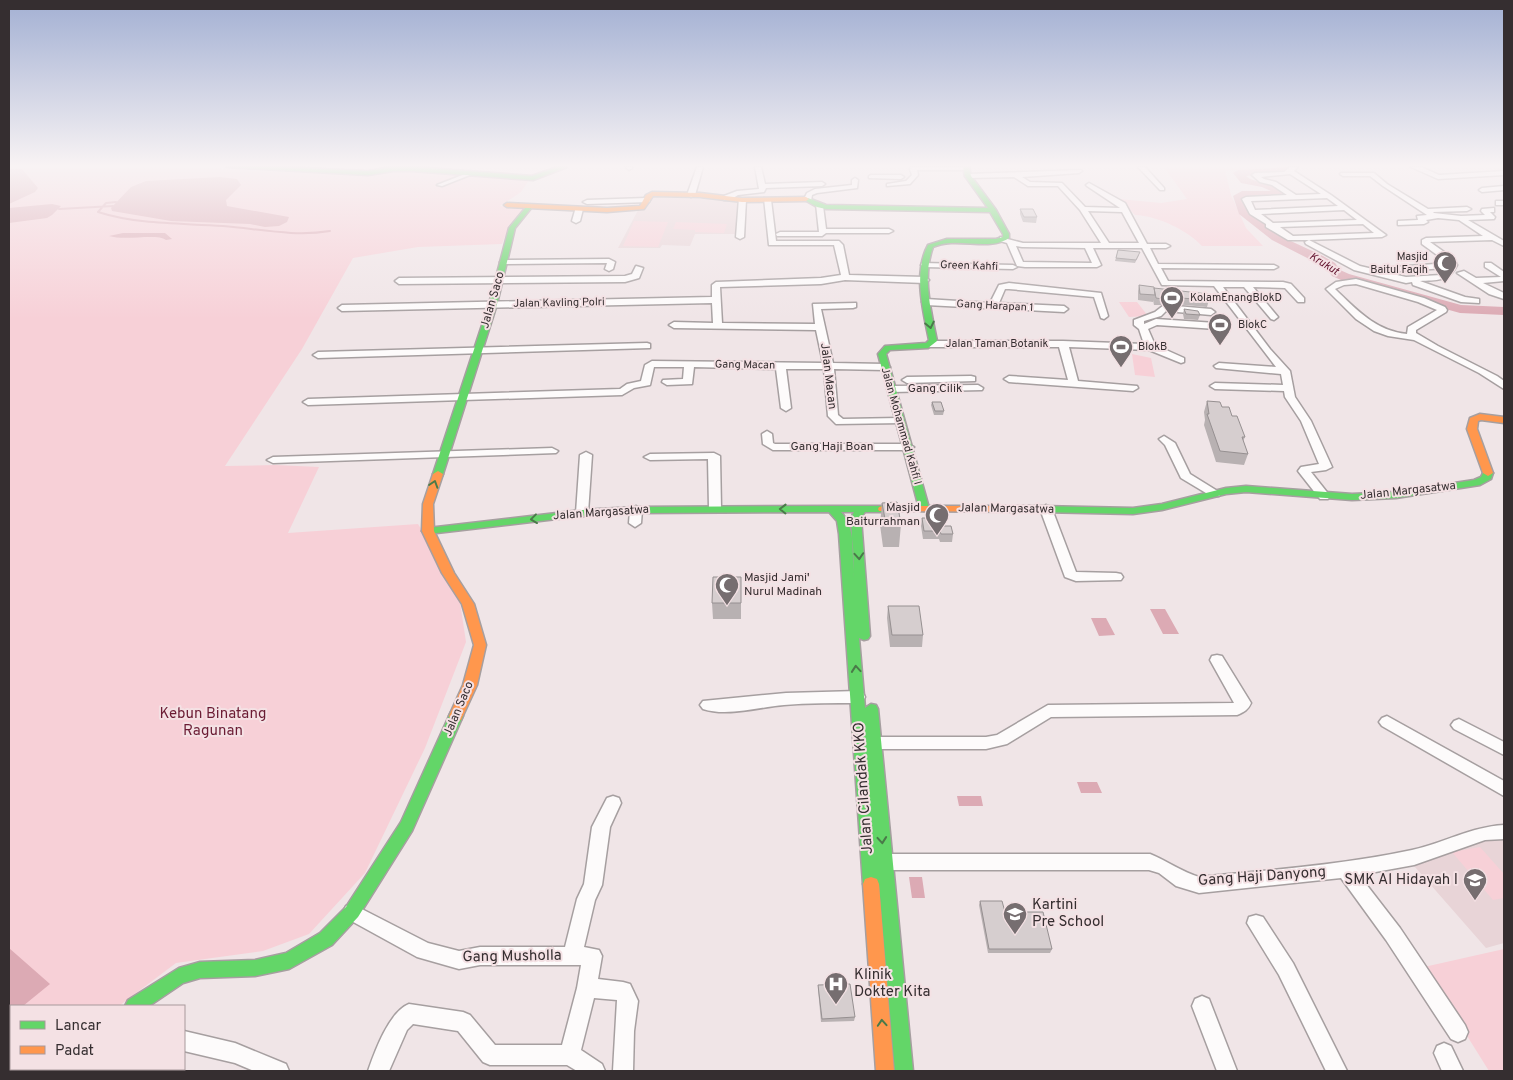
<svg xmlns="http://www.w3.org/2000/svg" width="1513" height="1080" font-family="Overpass,sans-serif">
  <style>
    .built { fill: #e8d4d7 }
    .green { fill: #f7d0d7 }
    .water { fill: #dcaab4 }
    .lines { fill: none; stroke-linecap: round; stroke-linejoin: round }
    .stream { stroke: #dcaab4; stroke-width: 2 }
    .river { fill: #dcaab4; fill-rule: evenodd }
    .street-casing { stroke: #a69fa0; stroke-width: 3 }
    .fast-casing { stroke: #a69fa0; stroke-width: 3 }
    .slow-casing { stroke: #a69fa0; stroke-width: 3 }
    .street { fill: #fdfbfb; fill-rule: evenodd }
    .fast { fill: #63d668; fill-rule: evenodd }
    .slow { fill: #ff974d; fill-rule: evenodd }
    .wall { fill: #b8b1b2 }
    .shaded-wall { fill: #969091 }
    .building { fill: #d6cecf; stroke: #969091 }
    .oneway { stroke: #4a7a49 }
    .labels { text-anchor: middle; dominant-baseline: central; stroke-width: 4; stroke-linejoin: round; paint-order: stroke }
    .far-poi-label { font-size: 11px; fill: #352e30; stroke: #f4e1e4; text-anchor: start }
    .far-water-label { font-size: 11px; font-style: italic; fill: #5f0f2a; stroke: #f4e1e4 }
    .far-street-label { font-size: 11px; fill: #352e30; stroke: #f4e1e4 }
    .street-label { font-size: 12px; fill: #352e30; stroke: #f4e1e4 }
    .poi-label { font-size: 12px; fill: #352e30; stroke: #f4e1e4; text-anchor: end }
    .near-park-label { font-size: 15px; fill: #6b1c34; stroke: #f4e1e4 }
    .near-street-label { font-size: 15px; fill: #352e30; stroke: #f4e1e4 }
    .near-poi-label { font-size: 15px; fill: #352e30; stroke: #f4e1e4; text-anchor: start }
  </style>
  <rect width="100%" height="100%" fill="#f0e5e7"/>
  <!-- built -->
  <path class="built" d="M645 197 711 199 739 203 738 234H695L690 246 662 245 660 248H618Z
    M1504 836V943L1486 948 1408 859Z"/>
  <!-- green -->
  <path class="green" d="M162 167 375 175 390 170 529 180 521 192 500 206 526 208 510 224 502 244 418 247 353 258 302 349 225 466 275 465 319 467 288 533 418 524 458 589 466 642 425 748 365 873 309 934 263 951 176 963 119 1006H11V1069H48L46 1071H9V168Z
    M1164 167H1278L1225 171 1231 195 1246 228 1263 246H1202C1187 230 1158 216 1135 215L1119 199 1161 203 1187 199Z
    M634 221 668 222 658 247 623 246Z
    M676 222 727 224 724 233 695 232V230L673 229Z
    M1119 302H1137L1148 316 1129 317Z
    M1132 354 1151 358 1155 377 1135 375Z
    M1480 847 1504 874V898L1493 900 1452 852Z
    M1504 949V1071H1489L1424 967Z"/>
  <!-- water -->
  <path class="water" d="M9 169H22L38 188 35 192 9 204Z
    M220 177 237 179 241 185 226 200 227 206 289 217 287 222 279 226 265 227 250 224 171 221 112 211 111 208 131 187 146 181Z
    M52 204 61 206 52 215 47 218 9 223V208Z
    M123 233H165L172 239 166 240C157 233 126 241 109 236Z
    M1150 609H1165L1179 634H1163Z
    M1091 618H1106L1115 635 1099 636Z
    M1077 782H1097L1102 793H1081Z
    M981 796 983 806H959L957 796Z
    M909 877H922L925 898H912Z
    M9 948 50 984 23 1006H11V1016L9 1018Z"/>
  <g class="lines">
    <!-- stream -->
    <path class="stream" d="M116 202 106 203 98 212C139 225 181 223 223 226 260 229 293 237 330 231
      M59 209 113 206"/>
    <!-- river -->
    <path class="river" d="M1288 167 1285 172 1246 176C1254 184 1274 181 1285 191L1283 196 1279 197H1244L1248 210 1280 236 1323 256 1335 263 1340 270 1349 274 1461 305 1504 307V315L1460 313 1341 280 1332 276 1327 269 1315 262 1272 240 1239 214 1233 196 1242 191H1271L1262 187 1241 183 1233 173 1238 170Z"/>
    <!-- street casing -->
    <g class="street-casing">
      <path id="street" d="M626 167H632V168L629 170Z
        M697 167H703L695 195 691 197 687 195Z
        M755 167H761L765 184 822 182 825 184 822 186 766 188 764 192 738 195 730 200H724V196L737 191 759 189Z
        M911 167H969V168L966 170H917L918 175 910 184 887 186V184L906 181 912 175 910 169Z
        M1138 167H1145L1164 188V190H1160Z
        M1290 167H1298L1294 171 1331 195 1386 235 1382 237 1309 240 1360 266 1377 270 1381 268 1448 263 1422 244V240L1426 238 1483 236 1459 220 1438 218 1426 220 1428 222 1424 224 1398 225V221L1418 220 1417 216 1427 215 1383 186 1370 176H1343L1340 174 1341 173H1374L1387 184 1428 209 1467 207 1471 209 1467 211 1433 212 1434 213 1461 216 1485 215 1481 211 1482 209 1494 208V212H1490L1495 217 1494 219 1468 220 1504 241V246L1492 240 1430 242 1454 259 1457 265C1449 282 1436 280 1420 281L1465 297 1479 299V303L1461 302 1413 285 1412 282 1406 283 1354 270 1306 244 1305 242 1309 240H1288L1266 227V224L1250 214 1242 199 1246 197 1287 195 1272 185 1260 182 1252 175 1255 173 1284 172ZM1290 174 1321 194 1296 195 1276 182 1264 179 1261 177ZM1327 198 1338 206 1255 210 1251 201ZM1344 210 1357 220 1273 223 1261 214ZM1363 224 1374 233 1293 236 1280 227ZM1447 268 1441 275 1406 277 1384 272Z
        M1411 167H1421L1439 175 1504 171V175L1438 179Z
        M1081 170 1082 171 1079 173 1022 177 1030 182 1062 183 1085 207 1120 208 1087 186 1086 185 1089 183 1125 203 1147 244H1166L1170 246 1166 248H1150L1158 264 1274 265 1278 267 1274 269 1161 268 1168 281 1283 282 1291 284 1304 298V302H1298L1285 288 1253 287 1278 317 1274 320 1271 319 1244 287H1223L1270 349 1290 371 1295 397 1311 421 1332 467 1326 470 1311 472 1330 496 1328 499H1320L1298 471 1301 467 1319 464 1301 421 1285 397 1284 391 1215 389 1210 386 1215 383 1283 385 1281 374 1216 368 1214 366 1219 363 1276 367 1214 286 1162 285 1142 248H1093L1101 265 1097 267H1025L1017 266 1007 243 1000 241V237L1023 243H1101L1080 210 1058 186H1028L1014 177 968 178 965 176 968 174ZM1088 211 1122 212 1139 243H1109ZM1016 246 1022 247 1085 248 1092 263 1023 262Z
        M470 172 475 173 442 186 437 185Z
        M871 175H901L904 177 901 179 869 178V176Z
        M855 178 858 180 857 188 817 193 812 195 811 201 804 199 807 193 815 189 852 185V180Z
        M1504 186V190L1482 192 1479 190 1482 188Z
        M646 198 650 200 649 202 587 204 583 202 587 200Z
        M739 198 746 200 744 237 740 239 736 237Z
        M764 198 771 200 776 241H839L843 245 849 275 925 277 929 280 925 283 845 280 821 284 720 287 722 323 815 324 813 304 856 303V307L853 308 821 309 833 363 885 364 890 367 885 370 834 369 838 415 843 419 899 418 904 421 903 423 836 424 828 416 824 369H786L791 408 786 411 781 408 776 369 694 367 692 384 667 385 662 382 663 380 683 379 684 367H654L650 385 634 388 622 395 308 405 303 402 308 399 620 389 627 384 641 381 645 365 652 361 823 363 816 330 674 328 669 325 674 322 713 323 712 303 342 311 338 308 342 305 712 297V285L716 282 821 278 841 275 834 245H769Z
        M1496 201H1504V205H1496Z
        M816 204 823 206 826 229H889L893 231 889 233H826L822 236H777L776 234 780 232H819Z
        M576 207 583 209 580 221 576 223 572 221Z
        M609 259 615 262 613 269 609 271 605 269 607 263 504 264 500 262 504 260Z
        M922 263 1013 265 1017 267 1013 269 925 267 921 265Z
        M1485 263H1491L1504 272V281L1483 283 1504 293V299L1489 294 1457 273 1464 271 1476 278 1501 277 1485 267Z
        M636 266 643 268 639 278 625 282 399 284 395 281 399 278 625 276 632 274Z
        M1356 279 1424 298 1445 307 1447 310 1446 312 1416 330V333L1438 346 1497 376 1504 381V389L1479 373 1414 340 1388 336 1374 331 1356 319 1326 289 1336 282ZM1356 284 1418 302 1437 310 1408 327 1407 334C1376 331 1357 310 1335 289L1344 285Z
        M1009 283 1101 293 1108 316 1104 319 1101 318 1094 297 1009 289H1005L999 303 1064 306 1068 309 1064 312 926 305 922 302 926 299 990 303 999 285Z
        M1164 305 1211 309 1215 312 1211 315 1166 311 1161 316 1144 321V324L1156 319 1216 323 1221 326 1216 329 1157 325 1148 329 1155 345 1184 358V362L1181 363 1149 350 1069 347 1078 381 1137 386 1138 388 1133 391 1009 382 1004 379 1009 376 1068 380 1059 347H930L925 344 930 341H1063L1144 344 1139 329 1134 325V320L1155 312Z
        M647 343 650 344V348L318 358 313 355 318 352Z
        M971 376 975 377V381L907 383 902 380 907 377Z
        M978 385 983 388 982 390 892 392 887 389 892 386Z
        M767 431 772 434 773 443 775 444H908L914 447 908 450H773L763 444 762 434Z
        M1164 436 1175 443 1190 474 1219 492 1221 494 1219 496H1211L1181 478 1165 445 1159 439Z
        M552 448 558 451 556 453 273 463 267 460 273 457Z
        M586 452 592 455 588 513 582 517 576 513 580 455Z
        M714 453 720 456 721 508 715 512 709 508 708 459 650 460 644 457 650 454Z
        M1046 505 1052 509 1076 572 1116 573 1121 574 1123 577 1121 580 1076 581 1065 577 1040 509Z
        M636 506 642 510 641 523 635 527 629 523 630 510Z
        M1217 655 1222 656 1251 703C1248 710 1244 712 1237 715L1051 717 1007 744 986 749H868L862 747 860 743 862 739 868 737H986L997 735 1048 705 1234 703 1210 660 1212 656Z
        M858 691 863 693 865 697 863 701 858 703C833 703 808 703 784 705 759 707 727 717 703 709L700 705 703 701 786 693Z
        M1387 716 1504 781V796L1382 726 1379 722 1382 718Z
        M1459 719 1504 742V755L1454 729 1451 725 1454 721Z
        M613 796 619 798 621 803 610 827 602 885 595 900 584 947 599 950 602 956 598 979 623 982 630 984 638 1001 634 1031 633 1071H613L617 1000 594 998 581 1050 602 1064 605 1071H577L567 1065H490L483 1062 458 1031 413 1024 407 1030 389 1071H368C375 1051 389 1012 409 1004L463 1012 470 1015 495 1045H562L577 988 581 965H480L459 969 417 957 346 918 343 912 346 906 352 904 428 943 459 951 480 947H565L577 899 584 884 592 827 607 798Z
        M1504 825V839L1485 840 1414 865 1359 875 1400 928 1465 1025 1468 1032 1465 1039 1458 1042 1451 1039 1386 940 1341 878 1199 893 1176 886 1159 873 1149 870H882L876 867 873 862 876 857 882 854H1150C1167 861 1182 872 1199 877 1270 870 1342 865 1412 850 1444 843 1470 827 1504 825Z
        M1256 915 1263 917 1293 963 1347 1071H1326L1279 975 1247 923 1249 917Z
        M1202 996 1209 999 1237 1071H1217L1192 1006 1195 999Z
        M184 1031 235 1043 286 1064 289 1071H254L235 1063 184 1051Z
        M1444 1043 1451 1046 1463 1071H1442L1434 1053 1437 1046Z"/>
    </g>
    <!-- fast casing -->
    <g class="fast-casing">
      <path id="fast" d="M226 167H280L368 171 392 167H415L532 176 557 167H567L533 180 412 171H393L368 175Z
        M963 167H969L971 176 996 210 1009 234V238C988 252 957 236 933 247 922 277 931 311 937 341L928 348 890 350 886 354 929 508 924 511 919 508 878 354 885 346 926 343 929 340C923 310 913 273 928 245L947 239H996L1003 237V234L990 212 826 209 817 207 803 199 808 198 826 205 988 208 965 176Z
        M527 206 532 207 515 228 497 304 443 474 442 476H434L433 474 489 304 509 228Z
        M1488 470 1493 473 1491 479 1480 485 1396 498 1352 500 1246 492 1226 494 1162 510 1133 514 1039 512 1034 509 1039 506 1133 508 1162 504 1226 488 1246 486 1352 494 1396 492 1474 480 1481 477 1484 471Z
        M832 506H883L888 509 883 512H865L861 518 870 636 868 639 864 640 859 638 865 708 871 704 876 705 878 709 913 1071H895L879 884 877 889 871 891 865 889 863 884 839 534 837 521 829 512 636 513 582 516 428 534 422 531 428 528 582 510 636 507ZM841 512H854L851 518 854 578C853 558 856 528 841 512Z
        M456 711 461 712 463 716 412 831 358 917 332 945 289 969 255 976 200 978 183 983 149 1006H125L128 1000 179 968 200 962 255 960 286 953 320 933 346 907 401 822 449 716 451 712Z"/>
    </g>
    <!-- slow casing -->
    <g class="slow-casing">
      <path id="slow" d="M652 192 700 193 742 198 806 197 809 199 806 201 742 202 700 197 653 196 644 209 607 212 507 207 504 205 507 203 607 208 640 206 646 195Z
        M1480 414 1504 417V423L1481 420 1478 421 1477 429 1493 473 1488 476 1483 473 1467 429 1470 418Z
        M438 471 443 474 433 504 434 531 454 573 474 604 486 645 477 685 461 720 456 721 451 720 449 716 463 685 474 645 462 604 442 573 422 531 423 504 433 474Z
        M883 506H1039L1044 509 1039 512 879 511 878 509 879 507Z
        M871 877 877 879 879 884 894 1071H876L863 884 865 879Z"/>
    </g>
    <!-- street -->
    <use href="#street" class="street"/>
    <!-- fast -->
    <use href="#fast" class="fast"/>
    <!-- slow -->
    <use href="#slow" class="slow"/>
  </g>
  <!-- wall -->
  <path class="wall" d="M1020 209 1037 217 1036 223 1023 222 1020 214Z
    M1118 250 1139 255 1135 263 1115 261Z
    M1139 285 1154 288 1209 300 1207 307 1164 303 1161 305H1154L1153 300V302L1138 300V291Z
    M1184 309 1200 315 1198 320 1184 319 1183 314Z
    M1207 401 1222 407 1232 416 1245 437 1243 441 1248 454 1244 465 1216 462 1204 425 1205 420 1204 412Z
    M932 402 944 411 943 415H934L931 405Z
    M882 503 901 524 899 547H883L880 525Z
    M922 518 940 526 953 534 952 542H940L939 539H923L921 526Z
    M741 577V619H713L712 603Z
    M888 606 923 635 922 647H890L887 618Z
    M980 901 1005 912 1052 949 1050 953H988L979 905Z
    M818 985 855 1017 854 1021 821 1022 818 989Z"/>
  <!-- shaded-wall -->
  <path class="shaded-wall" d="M1166 297 1164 303 1161 305 1162 299Z"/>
  <!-- building -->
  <path class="building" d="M1020 209H1033L1037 217H1024Z
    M1118 250 1140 252 1136 260 1116 258Z
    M1139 285 1154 287 1155 295 1140 294Z
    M1154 288 1208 294 1209 300 1166 297 1162 299 1156 298Z
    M1184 309 1198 311 1200 315 1186 314Z
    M1207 401 1220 402 1222 407H1229L1232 416H1237L1245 437H1242L1248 454 1220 451 1207 414H1209Z
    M932 402H941L944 411H935Z
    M897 502 901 524H886L882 503Z
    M922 518H938L940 526H951L953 534H941L940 531H924Z
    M713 577H741V603H712Z
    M888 606H919L923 635H892Z
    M980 901H1002L1005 912H1043L1052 949H989Z
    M850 984 855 1017 822 1019 818 985Z
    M58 1069H111L116 1071H56Z"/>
  <!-- one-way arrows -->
  <defs><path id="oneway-chevron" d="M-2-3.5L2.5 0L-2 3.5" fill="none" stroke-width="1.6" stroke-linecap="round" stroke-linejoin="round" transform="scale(1.25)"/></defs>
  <g class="oneway">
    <use href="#oneway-chevron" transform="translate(930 325) rotate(78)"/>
    <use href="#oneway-chevron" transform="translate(434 484) rotate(-72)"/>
    <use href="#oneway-chevron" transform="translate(783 509) rotate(-179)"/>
    <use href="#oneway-chevron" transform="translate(534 519) rotate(173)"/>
    <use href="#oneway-chevron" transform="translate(859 556) rotate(86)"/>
    <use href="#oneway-chevron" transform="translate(856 669) rotate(-95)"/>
    <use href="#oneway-chevron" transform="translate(882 840) rotate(85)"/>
    <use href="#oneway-chevron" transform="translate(882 1023) rotate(-94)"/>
  </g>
  <!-- sky -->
  <linearGradient id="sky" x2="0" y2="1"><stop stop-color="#a3b0d3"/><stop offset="0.52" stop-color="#f8f3f4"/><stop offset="1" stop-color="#f8f3f4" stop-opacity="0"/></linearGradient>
  <rect width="1513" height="319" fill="url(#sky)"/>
  <!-- icons -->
  <defs>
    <g id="mosque-pin" transform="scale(1.25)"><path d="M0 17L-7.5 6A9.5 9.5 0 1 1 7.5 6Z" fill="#766e70" stroke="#f4e1e4"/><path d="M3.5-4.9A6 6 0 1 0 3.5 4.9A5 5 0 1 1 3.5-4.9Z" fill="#fff"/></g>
    <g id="stadium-pin" transform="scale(1.25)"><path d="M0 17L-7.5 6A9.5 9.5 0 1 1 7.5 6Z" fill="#766e70" stroke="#f4e1e4"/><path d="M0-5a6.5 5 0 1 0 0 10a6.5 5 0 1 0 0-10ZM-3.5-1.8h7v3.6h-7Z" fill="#fff"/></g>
    <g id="school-pin" transform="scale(1.25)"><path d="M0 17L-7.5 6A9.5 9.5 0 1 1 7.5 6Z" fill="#766e70" stroke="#f4e1e4"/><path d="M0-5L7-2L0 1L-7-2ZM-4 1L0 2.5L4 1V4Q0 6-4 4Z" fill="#fff"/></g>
    <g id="hospital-pin" transform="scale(1.25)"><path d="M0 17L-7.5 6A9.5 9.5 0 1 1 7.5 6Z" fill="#766e70" stroke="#f4e1e4"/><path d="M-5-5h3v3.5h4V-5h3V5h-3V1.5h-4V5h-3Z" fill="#fff"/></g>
  </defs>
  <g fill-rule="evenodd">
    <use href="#mosque-pin" x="1445" y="263"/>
    <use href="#stadium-pin" x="1172" y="298"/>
    <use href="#stadium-pin" x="1220" y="325"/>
    <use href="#stadium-pin" x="1121" y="347"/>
    <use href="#mosque-pin" x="937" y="515"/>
    <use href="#mosque-pin" x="727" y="585"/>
    <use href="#school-pin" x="1475" y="880"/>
    <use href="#school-pin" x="1015" y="914"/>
    <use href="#hospital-pin" x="836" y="984"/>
  </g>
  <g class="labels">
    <!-- far-poi labels -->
    <g class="far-poi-label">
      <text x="1428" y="257" text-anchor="end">Masjid<tspan x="1428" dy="13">Baitul Faqih</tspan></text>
      <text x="1190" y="298">KolamEnangBlokD</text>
      <text x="1238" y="325">BlokC</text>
      <text x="1138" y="347">BlokB</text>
    </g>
    <!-- far-water labels -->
    <g class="far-water-label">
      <text transform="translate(1324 264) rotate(32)">Krukut</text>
    </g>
    <!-- far-street labels -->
    <g class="far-street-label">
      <text transform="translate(969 266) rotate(2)">Green Kahfi</text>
      <text transform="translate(559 303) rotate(-1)">Jalan Kavling Polri</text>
      <text transform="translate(995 306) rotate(3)">Gang Harapan 1</text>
      <text x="997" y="344">Jalan Taman Botanik</text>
      <text transform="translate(745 365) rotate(1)">Gang Macan</text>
      <text transform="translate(901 426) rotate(74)">Jalan Mohammad Kahfi I</text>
    </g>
    <!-- street labels -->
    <g class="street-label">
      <text transform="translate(493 300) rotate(-74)">Jalan Saco</text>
      <text transform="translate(828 376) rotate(83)">Jalan Macan</text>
      <text x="935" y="389">Gang Cilik</text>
      <text x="832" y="447">Gang Haji Boan</text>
      <text transform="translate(1408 491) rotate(-6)">Jalan Margasatwa</text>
      <text transform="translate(1006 509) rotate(1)">Jalan Margasatwa</text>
      <text transform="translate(601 513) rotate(-4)">Jalan Margasatwa</text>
      <text transform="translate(459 709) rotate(-67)">Jalan Saco</text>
    </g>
    <!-- poi labels -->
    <g class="poi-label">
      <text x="920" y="508">Masjid<tspan x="920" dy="14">Baiturrahman</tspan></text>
      <text x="744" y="578" text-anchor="start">Masjid Jami'<tspan x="744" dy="14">Nurul Madinah</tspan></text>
    </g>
    <!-- near-park labels -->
    <g class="near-park-label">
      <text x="213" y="714">Kebun Binatang<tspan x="213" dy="17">Ragunan</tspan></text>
    </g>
    <!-- near-street labels -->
    <g class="near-street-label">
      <text transform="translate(864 788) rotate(-94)">Jalan Cilandak KKO</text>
      <text transform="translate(1262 877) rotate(-4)">Gang Haji Danyong</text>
      <text transform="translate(512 957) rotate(-1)">Gang Musholla</text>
    </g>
    <!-- near-poi labels -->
    <g class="near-poi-label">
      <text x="1458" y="880" text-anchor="end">SMK Al Hidayah I</text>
      <text x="1032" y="905">Kartini<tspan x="1032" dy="17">Pre School</tspan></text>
      <text x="854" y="975">Klinik<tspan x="854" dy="17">Dokter Kita</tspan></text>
    </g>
  </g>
  <!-- border -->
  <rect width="1513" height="1080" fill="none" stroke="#352e30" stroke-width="20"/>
  <!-- legend -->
  <rect x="10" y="1005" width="175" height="65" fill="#f4e1e4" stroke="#a8999c"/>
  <rect x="20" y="1021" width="25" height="8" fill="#63d668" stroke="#a8999c"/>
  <text x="55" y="1030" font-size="15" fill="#352e30">Lancar</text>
  <rect x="20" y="1046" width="25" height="8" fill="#ff974d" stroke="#a8999c"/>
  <text x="55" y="1055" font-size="15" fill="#352e30">Padat</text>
</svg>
